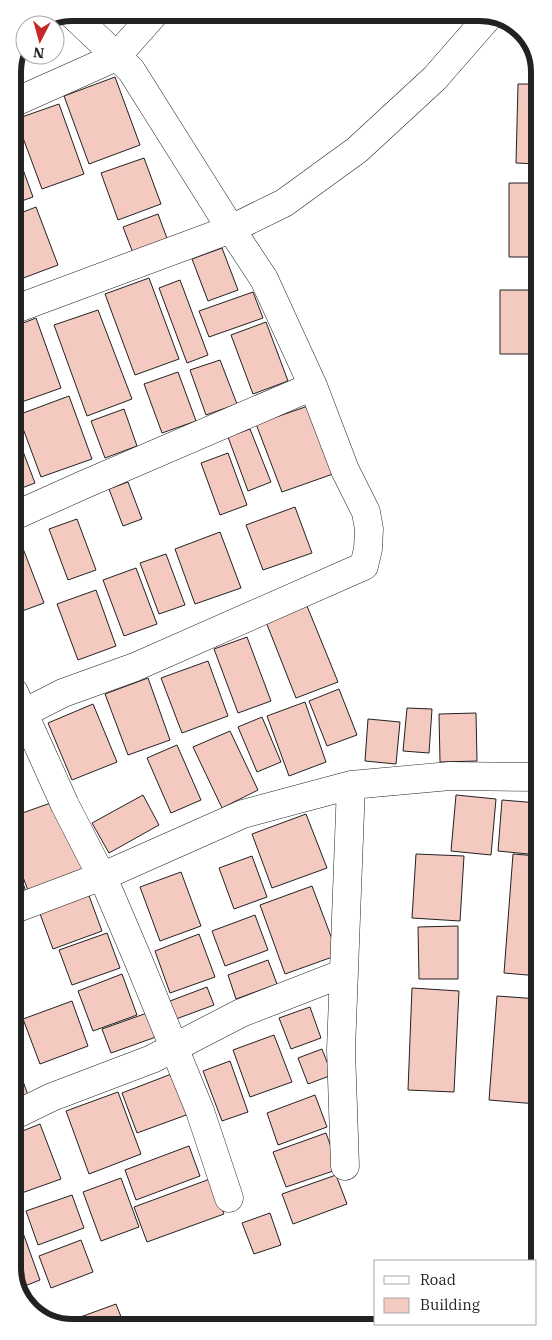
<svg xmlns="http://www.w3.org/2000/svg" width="552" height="1340" font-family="'IBM Plex Serif',serif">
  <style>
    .building { fill: #f3c9c0; stroke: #222 }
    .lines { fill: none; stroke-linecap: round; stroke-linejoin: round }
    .minor-casing { stroke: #222; stroke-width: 29 }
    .minor { stroke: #fff; stroke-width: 28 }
    .rim { fill: none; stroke: #222; stroke-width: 6 }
  </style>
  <rect width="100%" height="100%" fill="#fff"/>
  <!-- building -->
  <path class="building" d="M115 77 140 145 89 164 64 96Z
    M518 84H536L537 164 516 163Z
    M59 104 84 174 42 189 16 119Z
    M13 142 33 197 13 204Z
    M144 158 161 204 118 220 101 173Z
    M509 183H537V257H509Z
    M36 207 58 265 18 280 13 268V216Z
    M158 214 168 241 133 253 123 227Z
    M222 248 238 290 208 301 192 259Z
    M149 278 179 359 135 375 105 294Z
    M180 280 208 355 187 363 159 288Z
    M500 290H537V354H500Z
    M253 292 263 318 209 337 199 311Z
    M98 310 132 399 87 416 54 325Z
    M36 318 61 388 16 404 13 397V327Z
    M266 322 288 381 253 394 231 335Z
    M220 360 237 404 206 415 190 370Z
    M178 372 196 421 162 433 144 384Z
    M69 396 92 459 41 477 18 415Z
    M308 406 333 474 282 492 256 424Z
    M124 409 137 446 105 458 91 421Z
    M13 425 35 483 14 491Z
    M250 429 271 482 248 491 228 437Z
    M228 453 247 505 220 515 201 463Z
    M128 482 142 519 123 526 109 489Z
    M295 507 312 553 263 570 246 525Z
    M77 519 96 570 68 580 49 529Z
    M220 532 241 588 195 604 175 549Z
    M19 538 44 603 14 614V540Z
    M166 554 185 605 159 614 140 563Z
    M136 568 157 624 124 636 103 580Z
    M96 590 116 646 78 660 57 604Z
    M307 606 338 682 296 698 266 622Z
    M247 637 271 701 238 713 214 649Z
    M208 661 228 716 182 733 161 678Z
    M148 678 170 740 128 755 105 694Z
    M339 689 357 735 327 746 309 701Z
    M305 702 326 762 289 776 267 716Z
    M93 704 117 762 72 780 48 723Z
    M407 708 432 709 429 753 403 751Z
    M476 713 477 761 440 762 439 714Z
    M262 717 281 762 257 772 238 727Z
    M368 719 400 722 396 764 365 761Z
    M230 731 258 790 222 808 193 747Z
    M177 745 201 800 171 813 147 758Z
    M143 795 159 825 109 853 92 823Z
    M456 795 496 799 491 855 451 851Z
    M59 800 86 873 29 893 15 856 14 816Z
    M502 800 538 803V855L498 851Z
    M306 814 327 868 272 888 252 834Z
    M416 854 464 856 460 921 412 918Z
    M513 854 538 856 539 976 504 973Z
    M252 856 267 897 234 909 219 868Z
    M15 860 26 892 15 896Z
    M181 872 201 926 160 941 140 887Z
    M312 886 338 955 285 974 260 905Z
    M88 893 102 931 53 949 39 911Z
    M255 915 268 950 225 966 212 931Z
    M458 926V979H419L418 927Z
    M107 933 120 968 72 985 59 950Z
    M199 934 215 977 170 993 155 951Z
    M268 960 277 984 236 999 228 975Z
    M122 974 137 1015 93 1031 78 991Z
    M207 987 214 1005 176 1019 170 1001Z
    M412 988 459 991 454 1092 408 1090Z
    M497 996 539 999V1080L537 1104 489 1100Z
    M72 1001 88 1046 40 1064 23 1019Z
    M310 1007 321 1038 291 1049 279 1018Z
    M147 1013 156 1037 111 1053 102 1029Z
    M274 1035 292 1082 250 1097 233 1050Z
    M15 1038 21 1055 15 1057Z
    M322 1049 332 1075 308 1084 298 1058Z
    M230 1061 248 1112 222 1121 203 1071Z
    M15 1065H17L28 1095 15 1100Z
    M174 1073 189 1114 137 1133 122 1093Z
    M118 1092 141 1154 89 1174 66 1111Z
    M315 1095 327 1127 278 1145 267 1113Z
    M40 1124 61 1179 16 1195 15 1134Z
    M326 1133 339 1169 286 1187 273 1152Z
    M189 1146 200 1176 136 1200 125 1170Z
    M336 1175 347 1204 293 1224 282 1194Z
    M121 1178 139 1227 101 1241 83 1192Z
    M210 1179 224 1214 147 1242 134 1207Z
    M72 1195 84 1228 38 1245 26 1211Z
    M270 1213 281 1245 254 1254 242 1223Z
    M18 1219 40 1280 17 1289 16 1287 15 1220Z
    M81 1240 93 1272 51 1288 39 1256Z
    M116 1304 125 1327 65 1326 64 1323Z"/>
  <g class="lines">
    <!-- minor casing -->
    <g class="minor-casing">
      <path id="minor" d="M13 103 116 57 155 13
        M13 310 231 229 131 70 71 13
        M14 516 83 485 313 386
        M14 692 65 805 107 887 139 962 200 1111 229 1198
        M14 718 63 693 135 667 364 566 368 549 369 529 366 512 345 470 313 386 264 279 231 229 284 203 357 150 435 78 490 15
        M15 909 110 873 243 814 351 785
        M15 1115 52 1097 152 1059 241 1013 344 973
        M345 1166 341 1050 351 785 450 776 538 777"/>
    </g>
    <!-- minor -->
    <use href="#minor" class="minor"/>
  </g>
  <!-- crop -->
  <path d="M0 0H552V1340H0ZM72 21H480A51 51 0 0 1 531 72V1268A51 51 0 0 1 480 1319H72A51 51 0 0 1 21 1268V72A51 51 0 0 1 72 21Z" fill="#fff" fill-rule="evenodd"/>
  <path class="rim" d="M72 21H480A51 51 0 0 1 531 72V1268A51 51 0 0 1 480 1319H72A51 51 0 0 1 21 1268V72A51 51 0 0 1 72 21Z"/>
  <!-- legend -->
  <rect x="374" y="1260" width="162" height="65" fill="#ffffff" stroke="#a7a7a7"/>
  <rect x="384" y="1276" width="25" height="8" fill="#ffffff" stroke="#a7a7a7"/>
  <text x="420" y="1285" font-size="15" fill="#222222">Road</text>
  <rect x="384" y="1298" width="25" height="15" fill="#f3c9c0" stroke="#a7a7a7"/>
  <text x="420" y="1310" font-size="15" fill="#222222">Building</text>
  <!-- north arrow -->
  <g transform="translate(40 40) rotate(186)"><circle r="24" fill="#ffffff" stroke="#a7a7a7"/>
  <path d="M0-4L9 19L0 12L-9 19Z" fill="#c62828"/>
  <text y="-8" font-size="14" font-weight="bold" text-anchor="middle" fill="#222222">N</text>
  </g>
</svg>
